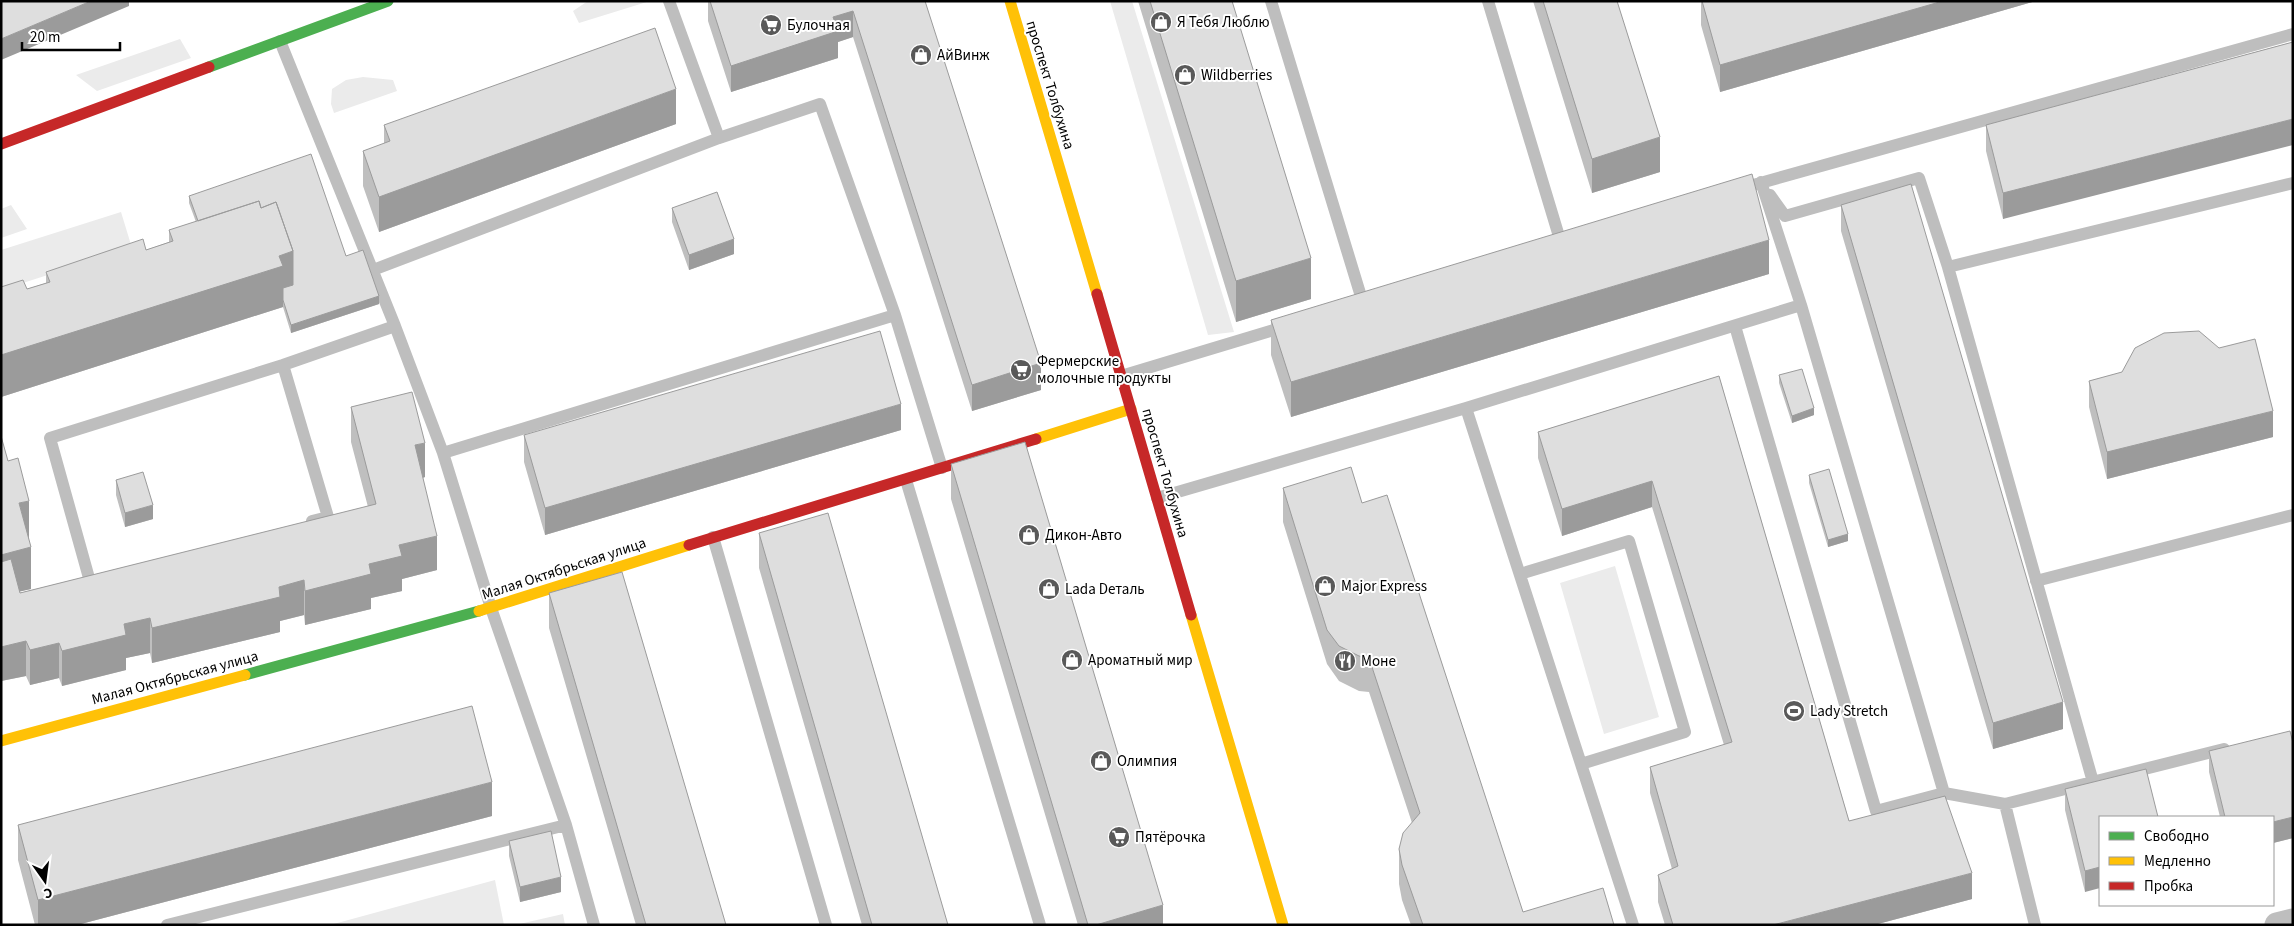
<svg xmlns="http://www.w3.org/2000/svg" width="2294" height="926" font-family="'Source Sans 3',sans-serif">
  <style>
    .green { fill: #ebebeb }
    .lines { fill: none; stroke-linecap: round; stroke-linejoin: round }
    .lane { stroke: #bebebe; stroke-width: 12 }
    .street { stroke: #bebebe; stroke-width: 25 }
    .fast { stroke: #4caf50; stroke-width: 11 }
    .slow { stroke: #ffc107; stroke-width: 11 }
    .jam { stroke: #c62828; stroke-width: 11 }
    .wall { fill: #bfbfbf }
    .shaded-wall { fill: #9b9b9b }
    .building { fill: #dedede; stroke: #9b9b9b }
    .labels { text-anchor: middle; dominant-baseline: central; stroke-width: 4; stroke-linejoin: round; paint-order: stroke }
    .poi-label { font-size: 15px; fill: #000; stroke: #fff; text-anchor: start }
    .street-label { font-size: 15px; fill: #000; stroke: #fff }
  </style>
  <rect width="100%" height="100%" fill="#fff"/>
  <!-- green -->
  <path class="green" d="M588 1H650L579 23 573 11Z
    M1110 1H1132L1234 332 1208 335Z
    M180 39 191 58 97 91 76 75Z
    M363 77 393 80 397 91 334 113 331 104 332 89 346 80Z
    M11 205 27 229 1 238V209Z
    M121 212 132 248 1 290V250Z
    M1615 566 1659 717 1604 734 1560 583Z
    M495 880 504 925H330Z
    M563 914 565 925H515Z"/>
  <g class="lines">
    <!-- lane -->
    <path class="lane" d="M669 1 719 138
      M1271 1 1363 303
      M1488 1 1561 243
      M1739 189 2293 34
      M1770 195 1785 216 1919 178 1948 267 2293 183
      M1948 267 2093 782
      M373 270 719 138 820 104 895 315
      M1801 305 1944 793 2005 804 2035 925
      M395 326 443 453
      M1735 326 1876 811 1944 793
      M283 365 328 517 312 521
      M1121 376 1287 326
      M1466 408 1633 925
      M906 480 1040 925
      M1157 498 1466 408 1801 305 1761 182
      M713 537 826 925
      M1520 574 1629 541 1685 732 1581 764
      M89 578 50 438 283 365 395 326 280 41
      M2036 581 2293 515
      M2005 804 2224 749
      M566 825 594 925
      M167 925 566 825 491 608 443 453 895 315 942 468"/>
    <!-- street -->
    <path class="street" d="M2277 925 2293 921"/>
    <!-- fast -->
    <path class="fast" d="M209 67 388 1
      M245 675 479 611"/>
    <!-- slow -->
    <path class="slow" d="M1010 1 1097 294
      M1036 439 1131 409
      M479 611 689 545
      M1191 615 1283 925
      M1 741 245 675"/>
    <!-- jam -->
    <path class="jam" d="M1 144 209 67
      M1097 294 1191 615
      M689 545 1036 439"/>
  </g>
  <!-- wall -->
  <path class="wall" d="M708 1H925L1041 390 972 411 853 37 838 42V58L731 92 708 21Z
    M1138 1H1232L1311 299 1236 322Z
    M1533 1H1617L1660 172 1592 193Z
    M1701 1H2036L1720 92 1701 25Z
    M2293 42 2003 219 1986 151V125Z
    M676 124 379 232 363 186V151L384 144V125Z
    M189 196 346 256 379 304 291 333 283 307 1 397 27 289 46 283V272L146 250 169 242V230L196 222 189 203Z
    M1841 205 2063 729 1993 749 1841 231Z
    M672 208 734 254 689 270 672 222Z
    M1769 274 1291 417 1271 355V320Z
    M2219 348 2273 437 2107 479 2089 407V381Z
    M1779 375 1814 415 1792 423 1779 383Z
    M1719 376 1849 821 1972 899 1874 925H1665L1658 902V875L1672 869 1650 793V767L1724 745 1652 507 1562 536 1538 458V432Z
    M351 407 425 477 423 478 437 570 402 579V591L371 598V609L305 625 304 615 280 621V632L152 663 150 653 126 658V670L62 686 59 678 30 685 26 676 1 681V436L29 540 31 589 20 591V593L368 507 351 442Z
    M901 430 545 535 524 462V435Z
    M951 464 1163 925H1078L951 499Z
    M1809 475 1848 541 1828 547 1809 483Z
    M116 480 153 519 125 527 116 495Z
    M1283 488 1362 503 1523 912 1614 925H1411L1402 900 1399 884V849L1412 823 1369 692 1359 691 1339 681 1327 664 1283 522Z
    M759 533 948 925H862L759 568Z
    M549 593 726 925H636L549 628Z
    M2293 743V838L2273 843V817H2220L2209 772V751Z
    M2065 789 2158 817 2085 892 2065 810Z
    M492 816 77 925H35L18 860V825Z
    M509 841 561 892 520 902 509 856Z"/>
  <!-- shaded-wall -->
  <path class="shaded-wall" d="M91 1H129V6L1 60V39Z
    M1943 1H2036L1720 92V65Z
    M853 11V37L838 42V58L731 92V66L833 17Z
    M676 89V124L379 232V197Z
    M2293 119V145L2003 219V193Z
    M1660 137V172L1592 193V159Z
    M734 239V254L689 270V255Z
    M1769 240V274L1291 417V382Z
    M293 251V292L283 296V307L1 397V355Z
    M1311 258V299L1236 322V281Z
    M379 296V304L291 333V325Z
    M1041 363V390L972 411V385Z
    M901 404V430L545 535V508Z
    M1814 408V415L1792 423V416Z
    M2273 411V437L2107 479V452Z
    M425 443V477L415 480V445Z
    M1652 481V507L1562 536V509Z
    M29 501V542L19 503Z
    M153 505V519L125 527V513Z
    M1848 534V541L1828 547V540Z
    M437 536V570L402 579V591L371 598V609L305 625V591L369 564 399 545Z
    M31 547V589L1 596V555Z
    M304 580V615L280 621V632L152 663V628L279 587Z
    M150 618V653L126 658V670L62 686V651L124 624Z
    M26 641V676L1 681V647Z
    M59 643V678L30 685V650Z
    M2063 702V729L1993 749V723Z
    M492 782V816L77 925H38V900Z
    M2293 817V838L2273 843V822Z
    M2100 867V888L2085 892V871Z
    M1972 873V899L1874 925H1773Z
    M561 877V892L520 902V887Z
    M1163 905V925H1096Z"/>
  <!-- building -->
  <path class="building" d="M1 1H91L1 39Z
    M710 1H925L1041 363 972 385 853 11 833 17 838 31 731 66Z
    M1150 1H1232L1311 258 1236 281Z
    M1543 1H1617L1660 137 1592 159Z
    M1702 1H1943L1720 65Z
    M655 28 676 89 379 197 363 151 390 141 384 125Z
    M2293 42V119L2003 193 1986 125Z
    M311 154 346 256 363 250 379 296 291 325 283 300V288L293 285V251L276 202 261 208 259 201 198 221 189 196Z
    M1752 174 1769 240 1291 382 1271 320Z
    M1911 184 2063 702 1993 723 1841 205Z
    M717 192 734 239 689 255 672 208Z
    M259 201 261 208 276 202 293 251 279 256 283 266 1 355V287L23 280 27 289 50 282 46 272 143 239 146 250 173 241 169 230Z
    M880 331 901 404 545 508 524 435Z
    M2199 331 2219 348 2255 339 2273 411 2107 452 2089 381 2122 372 2135 348 2164 333Z
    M1802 369 1814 408 1792 416 1779 375Z
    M1719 376 1849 821 1945 796 1972 873 1773 925H1673L1658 875 1678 866 1650 767 1732 742 1652 481 1562 509 1538 432Z
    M412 392 425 443 415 445 437 536 399 545 402 556 369 564 371 574 305 591 304 580 279 587 280 597 152 628 150 618 124 624 126 635 62 651 59 643 30 650 26 641 1 647V562L11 559 20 593 376 504 351 407Z
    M1 436 8 461 18 458 29 501 19 503 31 547 1 555Z
    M1025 442 1163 905 1096 925H1088L951 464Z
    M1351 467 1362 503 1387 495 1523 912 1603 888 1614 925H1423L1402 865 1399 849 1403 833 1420 813 1369 658 1359 656 1339 646 1327 630 1283 488Z
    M1829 469 1848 534 1828 540 1809 475Z
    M143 472 153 505 125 513 116 480Z
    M828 513 948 925H872L759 533Z
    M622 572 726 925H646L549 593Z
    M472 706 492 782 38 900 18 825Z
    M2290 731 2293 743V817L2273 822V817H2225L2209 751Z
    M2146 769 2158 817H2100V867L2085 871 2065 789Z
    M551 831 561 877 520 887 509 841Z"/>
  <!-- icons -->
  <defs>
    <g id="shop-disc" transform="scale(1.125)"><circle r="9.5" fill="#595959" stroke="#fff"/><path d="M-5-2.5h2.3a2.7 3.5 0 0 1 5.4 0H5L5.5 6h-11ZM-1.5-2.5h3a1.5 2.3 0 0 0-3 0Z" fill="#fff"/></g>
    <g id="supermarket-disc" transform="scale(1.125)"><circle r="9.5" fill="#595959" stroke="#fff"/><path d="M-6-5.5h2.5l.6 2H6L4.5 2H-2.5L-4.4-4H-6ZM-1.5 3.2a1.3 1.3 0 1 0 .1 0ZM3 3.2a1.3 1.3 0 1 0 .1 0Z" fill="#fff"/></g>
    <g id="restaurant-disc" transform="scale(1.125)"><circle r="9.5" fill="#595959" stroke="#fff"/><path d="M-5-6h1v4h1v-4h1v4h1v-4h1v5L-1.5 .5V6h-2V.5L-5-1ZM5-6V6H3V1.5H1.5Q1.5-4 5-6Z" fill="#fff"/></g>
    <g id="stadium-disc" transform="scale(1.125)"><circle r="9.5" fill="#595959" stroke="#fff"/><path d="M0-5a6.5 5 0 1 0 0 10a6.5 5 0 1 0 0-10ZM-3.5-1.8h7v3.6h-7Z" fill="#fff"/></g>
  </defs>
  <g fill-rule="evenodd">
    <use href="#shop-disc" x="1161" y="22"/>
    <use href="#supermarket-disc" x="771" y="25"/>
    <use href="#shop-disc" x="921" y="55"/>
    <use href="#shop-disc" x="1185" y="75"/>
    <use href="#supermarket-disc" x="1021" y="370"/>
    <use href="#shop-disc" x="1029" y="535"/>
    <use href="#shop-disc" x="1325" y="586"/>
    <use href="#shop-disc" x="1049" y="589"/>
    <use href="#shop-disc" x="1072" y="660"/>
    <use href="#restaurant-disc" x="1345" y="661"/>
    <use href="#stadium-disc" x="1794" y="711"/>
    <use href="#shop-disc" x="1101" y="761"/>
    <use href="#supermarket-disc" x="1119" y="837"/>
  </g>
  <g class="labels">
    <!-- poi labels -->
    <g class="poi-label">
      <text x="1177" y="22">Я Тебя Люблю</text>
      <text x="787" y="25">Булочная</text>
      <text x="937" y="55">АйВинж</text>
      <text x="1201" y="75">Wildberries</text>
      <text x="1037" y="361">Фермерские<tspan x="1037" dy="17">молочные продукты</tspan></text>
      <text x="1045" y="535">Дикон-Авто</text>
      <text x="1341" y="586">Major Express</text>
      <text x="1065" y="589">Lada Dеталь</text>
      <text x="1088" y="660">Ароматный мир</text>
      <text x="1361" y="661">Моне</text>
      <text x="1810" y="711">Lady Stretch</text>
      <text x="1117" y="761">Олимпия</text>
      <text x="1135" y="837">Пятёрочка</text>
    </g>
    <!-- street labels -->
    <g class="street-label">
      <text transform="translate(1050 85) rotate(73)">проспект Толбухина</text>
      <text transform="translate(1165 473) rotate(74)">проспект Толбухина</text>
      <text transform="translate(564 569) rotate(-18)">Малая Октябрьская улица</text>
      <text transform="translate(175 678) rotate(-15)">Малая Октябрьская улица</text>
    </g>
  </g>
  <!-- border -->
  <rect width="2294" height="926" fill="none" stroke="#000000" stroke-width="5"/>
  <!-- legend -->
  <rect x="2099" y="816" width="175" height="90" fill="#ffffff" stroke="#999999"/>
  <rect x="2109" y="832" width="25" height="8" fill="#4caf50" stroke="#999999"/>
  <text x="2144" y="841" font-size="15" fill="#000000">Свободно</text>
  <rect x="2109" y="857" width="25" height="8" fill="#ffc107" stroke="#999999"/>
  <text x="2144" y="866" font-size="15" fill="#000000">Медленно</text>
  <rect x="2109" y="882" width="25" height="8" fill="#c62828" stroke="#999999"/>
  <text x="2144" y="891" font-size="15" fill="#000000">Пробка</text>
  <!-- north arrow -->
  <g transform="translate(45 881) rotate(166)" stroke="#ffffff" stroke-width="4" paint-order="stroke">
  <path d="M0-4L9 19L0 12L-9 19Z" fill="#000000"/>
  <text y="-8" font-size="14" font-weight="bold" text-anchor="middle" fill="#000000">С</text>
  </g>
  <!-- scale -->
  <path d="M22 42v8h98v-8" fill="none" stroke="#000000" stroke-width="2.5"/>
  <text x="30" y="42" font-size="15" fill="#000000" stroke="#ffffff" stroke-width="4" paint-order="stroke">20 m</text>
</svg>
